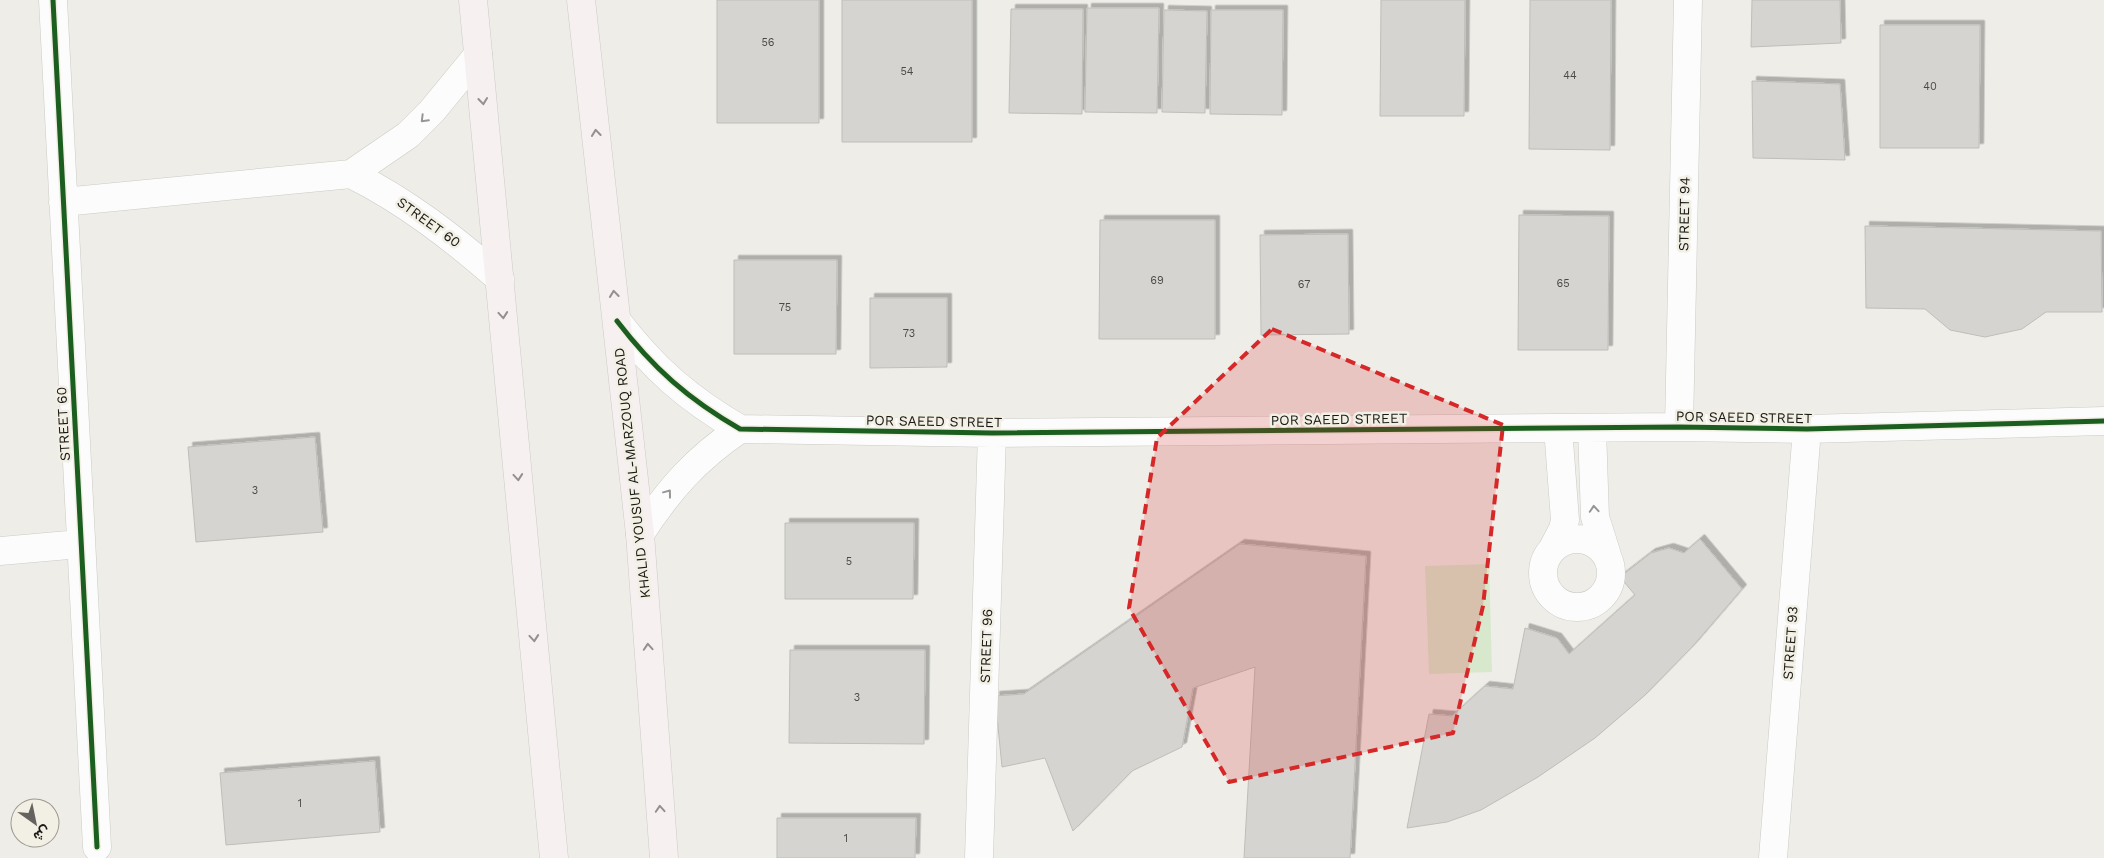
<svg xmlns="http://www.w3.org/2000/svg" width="2104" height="858" font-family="'Work Sans',Vazirmatn,sans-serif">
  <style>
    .pitch { fill: #d7e8cd }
    .building { fill: #d5d4d0; stroke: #bfbeb9; filter: url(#shadow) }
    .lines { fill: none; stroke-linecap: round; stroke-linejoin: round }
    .minor-casing { stroke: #cbcac6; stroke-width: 29 }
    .major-casing { stroke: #cbcbc8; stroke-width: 29 }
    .minor { stroke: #fcfcfc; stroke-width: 28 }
    .major { stroke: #f6f1f0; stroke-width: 28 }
    .cycleway-casing { stroke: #f2efe4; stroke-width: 8 }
    .cycleway { stroke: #1b5e20; stroke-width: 5 }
    .oneway { stroke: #93908d }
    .oneway2 { stroke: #969694 }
    .marked { fill: #d62828; fill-opacity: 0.2; stroke: #d62828; stroke-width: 4; stroke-dasharray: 10 6; stroke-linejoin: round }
    .labels { text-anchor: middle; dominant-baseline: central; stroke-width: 5; stroke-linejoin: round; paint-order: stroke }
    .number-label { font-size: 11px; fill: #4b4a46 }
    .street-label { font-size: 14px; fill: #1a1915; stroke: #f2efe4 }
  </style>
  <defs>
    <filter id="shadow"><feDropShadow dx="4.5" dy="-4.5" stdDeviation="0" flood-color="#0004"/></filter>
  </defs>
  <rect width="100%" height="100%" fill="#eeede8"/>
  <!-- pitch -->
  <path class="pitch" d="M1489 564 1492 672 1429 674 1425 566Z"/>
  <!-- building -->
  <path class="building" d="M717 0H819V123H717Z
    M842 0H972V142H842Z
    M1381 0H1465L1464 116H1380Z
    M1530 0H1611L1610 150 1529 149Z
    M1752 0H1840L1841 43 1751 47Z
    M1087 8H1159L1157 113 1085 112Z
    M1011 9H1083L1082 114 1009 113Z
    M1164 10 1207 11 1205 113 1162 112Z
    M1211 10H1283L1282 115 1210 114Z
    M1880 25H1980L1979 148H1880Z
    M1752 81 1840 84 1845 160 1753 158Z
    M1519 215 1609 216 1608 350H1518Z
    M1100 220H1215V339H1099Z
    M1865 226 2101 231 2102 312H2046L2022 329 1985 337 1950 330 1925 309 1866 308Z
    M1348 234 1349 334 1261 335 1260 235Z
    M734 260H837L836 354H734Z
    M870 298H947V367L870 368Z
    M315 437 323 532 196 542 188 447Z
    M785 523H914L913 599H785Z
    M1700 539 1742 589 1692 647 1644 696 1595 738 1538 777 1481 810 1447 822 1407 828 1429 714 1452 716 1485 686 1513 689 1525 628 1557 638 1569 654 1635 595 1620 577 1651 553 1669 548 1684 553Z
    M1240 544 1366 556 1350 858H1244L1255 667 1193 688 1182 747 1132 771 1073 831 1045 758 1002 767 995 696 1024 694Z
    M790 650H925L924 744 789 743Z
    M375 761 380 832 226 845 220 773Z
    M777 818H916L915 858H777Z"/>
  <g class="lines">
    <!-- minor casing -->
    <g class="minor-casing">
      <path id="minor" d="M53 0 97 847
        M351 174C407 202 453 238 500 279
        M63 202 351 174 408 135 432 111 478 55
        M617 321C653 368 688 399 740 429L992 433 1679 427 1807 429 2104 421
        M1679 427 1688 0
        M1592 429 1595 517 1607 555
        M640 534C669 489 696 459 740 429
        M1543 573a34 34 0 1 1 68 0a34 34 0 1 1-68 0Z
        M1553 548 1563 529 1565 520 1558 428
        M0 551 80 544
        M979 858 992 433
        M1773 858 1807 429"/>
    </g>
    <!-- major casing -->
    <g class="major-casing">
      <path id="major" d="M473 0 554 858
        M581 0 640 534 664 858"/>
    </g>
    <!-- minor -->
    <use href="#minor" class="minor"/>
    <!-- major -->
    <use href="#major" class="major"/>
    <!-- cycleway casing -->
    <g class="cycleway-casing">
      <path id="cycleway" d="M53 0 97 847
        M617 321C653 368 688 399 740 429L992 433 1679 427 1807 429 2104 421"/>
    </g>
    <!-- cycleway -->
    <use href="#cycleway" class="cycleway"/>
  </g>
  <!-- one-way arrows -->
  <defs><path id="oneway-chevron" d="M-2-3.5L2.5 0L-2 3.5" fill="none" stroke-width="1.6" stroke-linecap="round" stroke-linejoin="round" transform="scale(1.25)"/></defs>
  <g class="oneway">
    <use href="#oneway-chevron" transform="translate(483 101) rotate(84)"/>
    <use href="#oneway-chevron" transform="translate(596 133) rotate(-96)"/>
    <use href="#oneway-chevron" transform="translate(614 294) rotate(-96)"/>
    <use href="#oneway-chevron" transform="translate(503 315) rotate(85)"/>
    <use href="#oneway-chevron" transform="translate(518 477) rotate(85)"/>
    <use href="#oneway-chevron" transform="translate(534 638) rotate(85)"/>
    <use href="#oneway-chevron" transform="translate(648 647) rotate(-94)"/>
    <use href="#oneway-chevron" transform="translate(660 809) rotate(-94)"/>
  </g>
  <g class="oneway2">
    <use href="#oneway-chevron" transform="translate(424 119) rotate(135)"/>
    <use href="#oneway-chevron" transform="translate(668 493) rotate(-53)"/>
    <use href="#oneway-chevron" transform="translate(1594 509) rotate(-94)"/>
  </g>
  <!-- marked area -->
  <path class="marked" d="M1272 329 1503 425 1483 606 1453 733 1229 782 1129 608 1157 438Z"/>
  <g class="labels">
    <!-- number labels -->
    <g class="number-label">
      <text x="768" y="42">56</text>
      <text x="907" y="71">54</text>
      <text x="1570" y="75">44</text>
      <text x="1930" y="86">40</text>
      <text x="1157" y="280">69</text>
      <text x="1563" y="283">65</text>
      <text x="1304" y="284">67</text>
      <text x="785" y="307">75</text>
      <text x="909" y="333">73</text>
      <text x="255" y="490">3</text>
      <text x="849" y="561">5</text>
      <text x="857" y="697">3</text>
      <text x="300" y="803">1</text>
      <text x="846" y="838">1</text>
    </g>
    <!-- street labels -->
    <g class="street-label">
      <text transform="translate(1684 214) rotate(-89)">STREET 94</text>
      <text transform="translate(429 222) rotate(36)">STREET 60</text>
      <text transform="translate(1744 417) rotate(1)">POR SAEED STREET</text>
      <text transform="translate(1339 419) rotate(-1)">POR SAEED STREET</text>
      <text transform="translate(934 421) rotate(1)">POR SAEED STREET</text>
      <text transform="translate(63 424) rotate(-93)">STREET 60</text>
      <text transform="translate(632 473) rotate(-96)">KHALID YOUSUF AL-MARZOUQ ROAD</text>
      <text transform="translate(1790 643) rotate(-86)">STREET 93</text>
      <text transform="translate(986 646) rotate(-88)">STREET 96</text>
    </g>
  </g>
  <!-- north arrow -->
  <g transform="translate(35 823) rotate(147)"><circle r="24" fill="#f2efe4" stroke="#9c9991"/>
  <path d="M0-4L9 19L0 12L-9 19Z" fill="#64635f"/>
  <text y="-8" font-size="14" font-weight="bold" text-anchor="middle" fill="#1a1915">ش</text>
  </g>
</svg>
